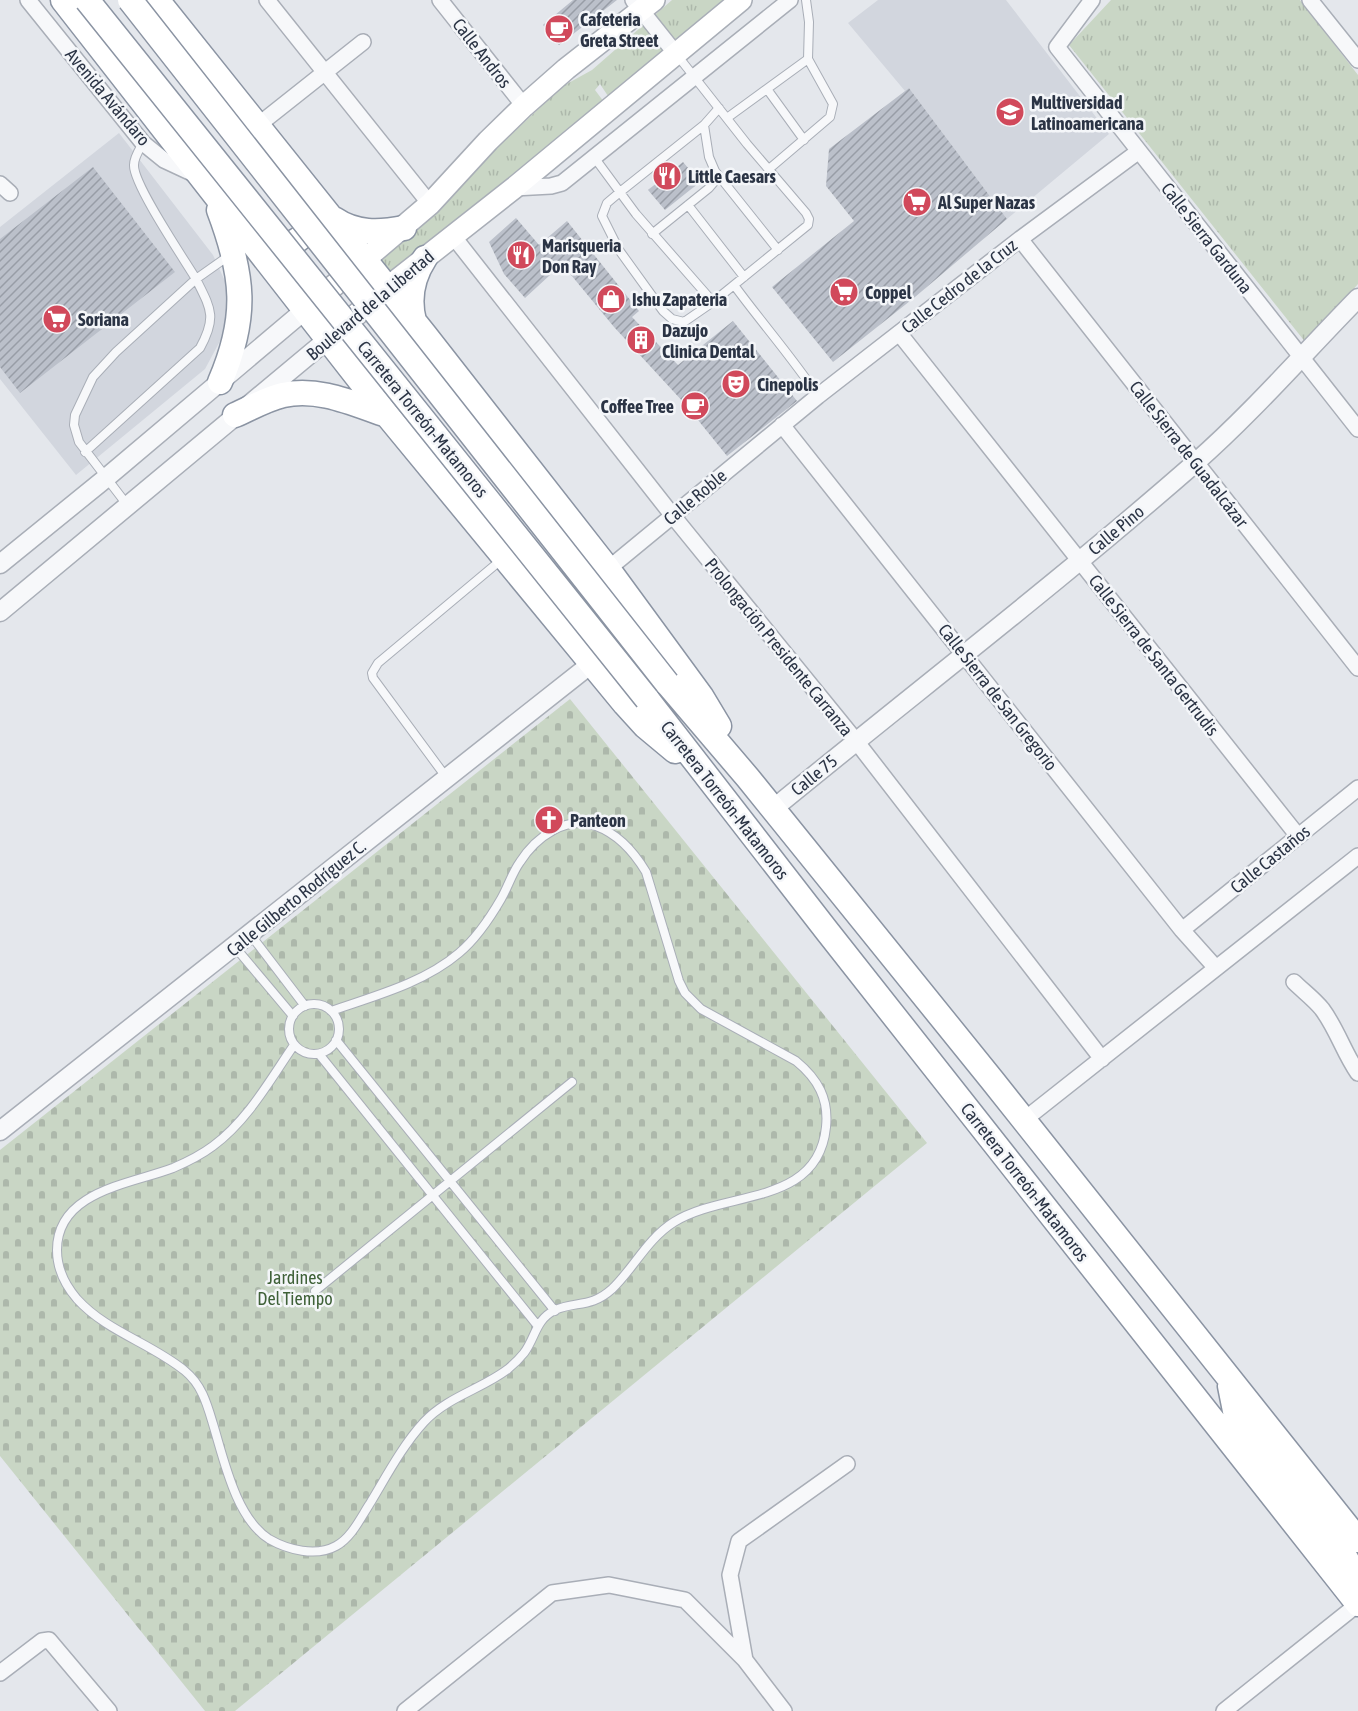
<svg xmlns="http://www.w3.org/2000/svg" width="1358" height="1711" font-family="'Asap Condensed',sans-serif">
  <style>
    .built { fill: #d2d6de }
    .grass { fill: url(#grass-tufts) }
    .cemetery { fill: url(#cemetery-stones) }
    .building { fill: url(#building-hatch) }
    .lines { fill: none; stroke-linecap: round; stroke-linejoin: round }
    .service-casing { stroke: #a9aeb7; stroke-width: 10 }
    .minor-casing { stroke: #a9aeb7; stroke-width: 18 }
    .tertiary-casing { stroke: #a9aeb7; stroke-width: 21 }
    .secondary-casing { stroke: #a9aeb7; stroke-width: 24 }
    .trunk-casing { stroke: #8b94a3; stroke-width: 27 }
    .service { stroke: #f7f8fa; stroke-width: 8 }
    .minor { stroke: #f7f8fa; stroke-width: 15 }
    .tertiary { stroke: #f7f8fa; stroke-width: 18 }
    .secondary { stroke: #fff; stroke-width: 21 }
    .trunk { stroke: #fff; stroke-width: 24 }
    .trunk-bridge-casing { stroke: #8b94a3; stroke-width: 27; stroke-linecap: butt }
    .trunk-bridge { stroke: #fff; stroke-width: 24 }
    .labels { text-anchor: middle; dominant-baseline: central; stroke-width: 5; stroke-linejoin: round; paint-order: stroke }
    .poi-label { font-size: 18px; font-weight: bold; fill: #2b3445; stroke: #f4f6f9; text-anchor: start }
    .street-label { font-size: 18px; fill: #2b3445; stroke: #f4f6f9 }
    .park-label { font-size: 18px; fill: #3f6138; stroke: #f4f6f9 }
  </style>
  <defs>
    <pattern id="grass-tufts" width="24" height="20" patternUnits="userSpaceOnUse" patternTransform="scale(1.5)"><rect width="24" height="20" fill="#c9d6c5"/><path d="M3 7l-1-3M5 7V3M7 7l1-3M15 17l-1-3M17 17v-4M19 17l1-3" fill="none" stroke="#adb8ab"/></pattern>
    <pattern id="cemetery-stones" width="16" height="16" patternUnits="userSpaceOnUse" patternTransform="scale(1.5)"><rect width="16" height="16" fill="#c9d6c5"/><path d="M2 7V4a2 2 0 0 1 4 0v3zM10 15v-3a2 2 0 0 1 4 0v3z" fill="#adb8ab"/></pattern>
    <pattern id="building-hatch" width="6" height="6" patternUnits="userSpaceOnUse" patternTransform="scale(1.5)"><rect width="6" height="6" fill="#bbc0ca"/><path d="M-1 1l2-2M0 6l6-6M5 7l2-2" fill="none" stroke="#989da6"/></pattern>
  </defs>
  <rect width="100%" height="100%" fill="#e4e7ec"/>
  <!-- built -->
  <path class="built" d="M878 0H1006L1109 134 1007 219 909 88 905 91 848 23Z
    M119 133 213 255 230 292 229 313 220 341 205 369 76 475 0 379V227Z"/>
  <!-- grass -->
  <path class="grass" d="M672 0H725L608 96 600 84 595 90 607 106 389 279 373 264 563 86 592 70Z
    M1111 0H1300L1358 75V284L1306 343 1069 45Z"/>
  <!-- cemetery -->
  <path class="cemetery" d="M570 699 927 1143 235 1711H205L0 1456V1150Z"/>
  <!-- building -->
  <path class="building" d="M573 0H617L559 45 543 25Z
    M909 88 1007 219 915 297 833 362 772 287 854 221 826 186 829 149Z
    M683 162 700 182 665 210 648 190Z
    M93 167 175 272 20 393 0 367V239Z
    M516 218 539 245 567 221 639 311 632 317 678 365 733 321 797 401 727 456 685 404 614 327 562 264 525 298 504 274 489 242Z"/>
  <g class="lines">
    <!-- service casing -->
    <g class="service-casing">
      <path id="service" d="M806 0 809 22 808 59
        M677 55 747 144 806 213 809 219 808 225 713 302 684 322 672 319 663 311 619 250 602 216 607 203 620 192 704 125
        M767 89 804 140
        M727 118 808 59 833 104 830 117 769 169
        M594 157 636 214 713 302
        M715 171 778 250
        M688 205 744 277
        M652 234 709 188 715 181V171L709 157 704 125 719 108
        M734 285C761 322 792 357 818 396
        M85 452 200 348C217 317 211 309 196 279L230 255
        M128 506 79 442 74 425 75 415 93 377 116 352 196 279C184 259 133 184 134 165 134 157 139 150 143 143
        M446 777 373 678 372 673 378 663 501 560
        M250 934 305 1006
        M235 947 293 1016
        M289 1029a25 25 0 1 1 50 0a25 25 0 1 1-50 0Z
        M336 1040 555 1311
        M294 1045C270 1080 248 1120 213 1146 201 1155 187 1162 173 1168 131 1184 57 1191 57 1250 57 1269 65 1285 77 1299 107 1332 151 1343 185 1371 202 1385 207 1404 213 1424 224 1460 236 1518 269 1539 288 1550 316 1557 336 1546 351 1538 360 1519 369 1505 386 1477 402 1446 424 1422 447 1397 482 1389 508 1369 514 1364 520 1358 524 1353 536 1337 535 1320 555 1310 576 1301 591 1308 612 1289 634 1268 647 1239 674 1222 725 1190 818 1207 826 1127 829 1099 818 1079 796 1061L701 1009 685 993 679 981 646 872C634 852 618 834 596 826 566 815 536 837 520 862 512 873 508 887 501 899 490 918 477 938 459 953 424 983 374 996 331 1011
        M319 1054 537 1325
        M315 1291 572 1082"/>
    </g>
    <!-- minor casing -->
    <g class="minor-casing">
      <path id="minor" d="M28 0 143 143 164 160 194 174
        M267 0 430 204
        M440 0 524 106
        M633 0 676 54
        M1092 0 1057 47 1358 429
        M1310 0 1358 60
        M257 126 363 42
        M0 184 10 193
        M514 188 551 186 562 183 790 0
        M453 236 673 516 856 741 1102 1059
        M1020 239 1358 668
        M899 333 1298 836
        M782 425 1182 930 1216 968
        M608 569 818 396 1020 239 1139 151
        M1182 930 1358 788
        M1294 982C1303 991 1314 999 1322 1009 1337 1029 1344 1053 1358 1073
        M1024 1120 1358 856
        M745 1660 730 1575 739 1541 847 1464
        M0 1673 42 1641 49 1640 109 1711
        M405 1711 552 1593 609 1585 685 1600 745 1660 784 1711
        M1224 1711 1358 1604"/>
    </g>
    <!-- tertiary casing -->
    <g class="tertiary-casing">
      <path id="tertiary" d="M0 564 106 478 305 310
        M0 612 328 339
        M773 809C913 694 1058 583 1195 463 1253 412 1304 353 1358 298
        M0 1131 591 664"/>
    </g>
    <!-- secondary casing -->
    <g class="secondary-casing">
      <path id="secondary" d="M310 306 430 204 488 141 524 106 566 69 654 0
        M333 335 387 288 514 188 741 0"/>
    </g>
    <!-- trunk casing -->
    <g class="trunk-casing">
      <path id="trunk" d="M63 0 387 415 625 704 645 726 675 751
        M157 0 425 335 608 569 701 696 719 726
        M219 210C244 276 248 317 220 382
        M334 219C356 234 379 233 404 228
        M264 248C289 252 312 233 321 211
        M414 321C408 298 412 278 425 258
        M235 415C251 408 266 399 283 395 319 387 354 404 387 415
        M667 683 748 778 992 1080 1358 1540
        M647 699 827 931 1358 1604
        M1230 1386 1235 1411 1255 1443 1345 1557 1358 1580"/>
    </g>
    <!-- service -->
    <use href="#service" class="service"/>
    <!-- minor -->
    <use href="#minor" class="minor"/>
    <!-- tertiary -->
    <use href="#tertiary" class="tertiary"/>
    <!-- secondary -->
    <use href="#secondary" class="secondary"/>
    <!-- trunk -->
    <use href="#trunk" class="trunk"/>
    <!-- trunk-bridge casing -->
    <g class="trunk-bridge-casing">
      <path id="trunk-bridge" d="M87 0 647 699
        M130 0 667 683"/>
    </g>
    <!-- trunk-bridge -->
    <use href="#trunk-bridge" class="trunk-bridge"/>
  </g>
  <!-- icons -->
  <defs>
    <g id="cafe-disc" transform="scale(1.5)"><circle r="9.5" fill="#d1495b" stroke="#f4f6f9"/><path d="M-5.5-4.5H6V0H3Q3 3.5 0 3.5H-2.5Q-5.5 3.5-5.5 0ZM3-3.2v2h1.7v-2ZM-6 4.5H4V6H-6Z" fill="#fff"/></g>
    <g id="university-disc" transform="scale(1.5)"><circle r="9.5" fill="#d1495b" stroke="#f4f6f9"/><path d="M0-5L7-2L0 1L-7-2ZM-4 1L0 2.5L4 1V4Q0 6-4 4Z" fill="#fff"/></g>
    <g id="restaurant-disc" transform="scale(1.5)"><circle r="9.5" fill="#d1495b" stroke="#f4f6f9"/><path d="M-5-6h1v4h1v-4h1v4h1v-4h1v5L-1.5 .5V6h-2V.5L-5-1ZM5-6V6H3V1.5H1.5Q1.5-4 5-6Z" fill="#fff"/></g>
    <g id="supermarket-disc" transform="scale(1.5)"><circle r="9.5" fill="#d1495b" stroke="#f4f6f9"/><path d="M-6-5.5h2.5l.6 2H6L4.5 2H-2.5L-4.4-4H-6ZM-1.5 3.2a1.3 1.3 0 1 0 .1 0ZM3 3.2a1.3 1.3 0 1 0 .1 0Z" fill="#fff"/></g>
    <g id="shop-disc" transform="scale(1.5)"><circle r="9.5" fill="#d1495b" stroke="#f4f6f9"/><path d="M-5-2.5h2.3a2.7 3.5 0 0 1 5.4 0H5L5.5 6h-11ZM-1.5-2.5h3a1.5 2.3 0 0 0-3 0Z" fill="#fff"/></g>
    <g id="building-disc" transform="scale(1.5)"><circle r="9.5" fill="#d1495b" stroke="#f4f6f9"/><path d="M-4-6H4V6H1V3H-1V6H-4ZM-2.5-4.3h1.7v1.8h-1.7ZM.8-4.3h1.7v1.8H.8ZM-2.5-1h1.7V.8h-1.7ZM.8-1h1.7V.8H.8Z" fill="#fff"/></g>
    <g id="theatre-disc" transform="scale(1.5)"><circle r="9.5" fill="#d1495b" stroke="#f4f6f9"/><path d="M-5-5.5Q0-4 5-5.5V0Q5 5 0 6Q-5 5-5 0ZM-3.3-2.5H-1v1.5H-3.3ZM1-2.5H3.3v1.5H1ZM-2.8 1Q0 5.5 2.8 1Z" fill="#fff"/></g>
    <g id="church-disc" transform="scale(1.5)"><circle r="9.5" fill="#d1495b" stroke="#f4f6f9"/><path d="M-1.2-6h2.4v3.5h3.3v2.4h-3.3V6h-2.4V-.1h-3.3v-2.4h3.3Z" fill="#fff"/></g>
  </defs>
  <g fill-rule="evenodd">
    <use href="#cafe-disc" x="559" y="29"/>
    <use href="#university-disc" x="1010" y="112"/>
    <use href="#restaurant-disc" x="667" y="176"/>
    <use href="#supermarket-disc" x="917" y="202"/>
    <use href="#restaurant-disc" x="521" y="255"/>
    <use href="#supermarket-disc" x="844" y="292"/>
    <use href="#shop-disc" x="611" y="299"/>
    <use href="#supermarket-disc" x="57" y="319"/>
    <use href="#building-disc" x="641" y="340"/>
    <use href="#theatre-disc" x="736" y="384"/>
    <use href="#cafe-disc" x="695" y="406"/>
    <use href="#church-disc" x="549" y="820"/>
  </g>
  <g class="labels">
    <!-- poi labels -->
    <g class="poi-label">
      <text x="580" y="19">Cafeteria<tspan x="580" dy="21">Greta Street</tspan></text>
      <text x="1031" y="102">Multiversidad<tspan x="1031" dy="21">Latinoamericana</tspan></text>
      <text x="688" y="176">Little Caesars</text>
      <text x="938" y="202">Al Super Nazas</text>
      <text x="542" y="245">Marisqueria<tspan x="542" dy="21">Don Ray</tspan></text>
      <text x="865" y="292">Coppel</text>
      <text x="632" y="299">Ishu Zapateria</text>
      <text x="78" y="319">Soriana</text>
      <text x="662" y="330">Dazujo<tspan x="662" dy="21">Clinica Dental</tspan></text>
      <text x="757" y="384">Cinepolis</text>
      <text x="674" y="406" text-anchor="end">Coffee Tree</text>
      <text x="570" y="820">Panteon</text>
    </g>
    <!-- street labels -->
    <g class="street-label">
      <text transform="translate(482 53) rotate(52)">Calle Andros</text>
      <text transform="translate(108 97) rotate(50)">Avenida Avándaro</text>
      <text transform="translate(1207 238) rotate(52)">Calle Sierra Garduna</text>
      <text transform="translate(959 286) rotate(-38)">Calle Cedro de la Cruz</text>
      <text transform="translate(370 305) rotate(-40)">Boulevard de la Libertad</text>
      <text transform="translate(423 419) rotate(51)">Carretera Torreón-Matamoros</text>
      <text transform="translate(1189 454) rotate(52)">Calle Sierra de Guadalcázar</text>
      <text transform="translate(695 497) rotate(-40)">Calle Roble</text>
      <text transform="translate(1116 530) rotate(-40)">Calle Pino</text>
      <text transform="translate(779 647) rotate(51)">Prolongación Presidente Carranza</text>
      <text transform="translate(1154 655) rotate(52)">Calle Sierra de Santa Gertrudis</text>
      <text transform="translate(998 697) rotate(52)">Calle Sierra de San Gregorio</text>
      <text transform="translate(814 775) rotate(-39)">Calle 75</text>
      <text transform="translate(725 800) rotate(52)">Carretera Torreón-Matamoros</text>
      <text transform="translate(1270 859) rotate(-39)">Calle Castaños</text>
      <text transform="translate(296 898) rotate(-39)">Calle Gilberto Rodríguez C.</text>
      <text transform="translate(1025 1182) rotate(52)">Carretera Torreón-Matamoros</text>
    </g>
    <!-- park labels -->
    <g class="park-label">
      <text x="295" y="1277">Jardines<tspan x="295" dy="21">Del Tiempo</tspan></text>
    </g>
  </g>
</svg>
